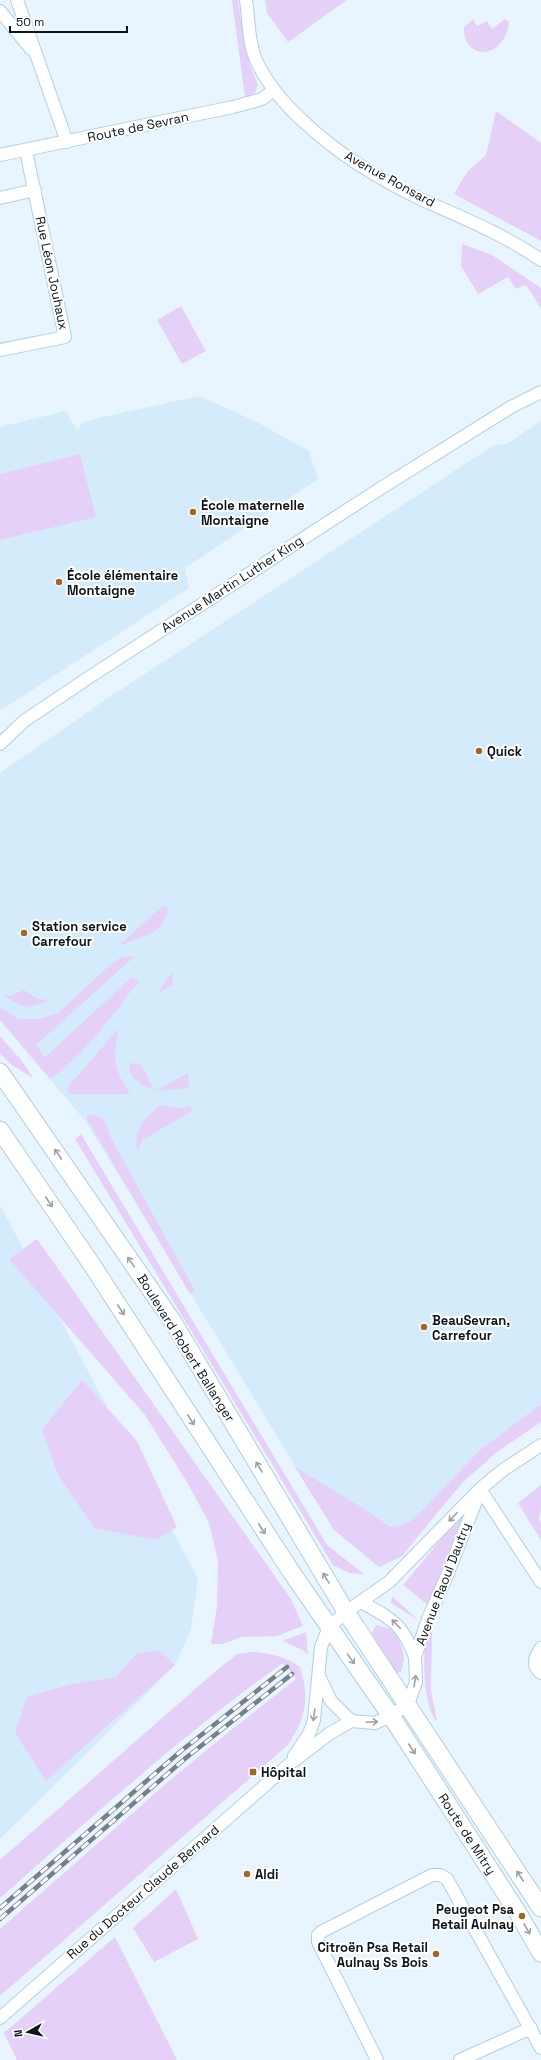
<svg xmlns="http://www.w3.org/2000/svg" width="541" height="2060" font-family="'Space Grotesk',sans-serif">
  <style>
    .built { fill: #d4ebfb }
    .green { fill: #e5d1f8 }
    .lines { fill: none; stroke-linecap: round; stroke-linejoin: round }
    .street-casing { stroke: #b0cfe4; stroke-width: 14 }
    .secondary-casing { stroke: #b0cfe4; stroke-width: 19 }
    .street { stroke: #fff; stroke-width: 12 }
    .secondary { stroke: #fff; stroke-width: 17 }
    .rail-casing { stroke: #758088; stroke-width: 4.5 }
    .rail { stroke: #fff; stroke-width: 3; stroke-dasharray: 9; stroke-linecap: butt }
    .oneway { stroke: #9da1a4 }
    .poi-dot { fill: #a16726; stroke: #fff; stroke-width: 1.5 }
    .labels { text-anchor: middle; dominant-baseline: central; stroke-width: 4; stroke-linejoin: round; paint-order: stroke }
    .street-label { font-size: 13px; fill: #09141b; stroke: #fff }
    .poi-label { font-size: 13px; font-weight: bold; fill: #09141b; stroke: #fff; text-anchor: start }
  </style>
  <rect width="100%" height="100%" fill="#e9f5fe"/>
  <!-- built -->
  <path class="built" d="M199 396 257 422 309 451 318 479 185 568 189 588 0 711V427L66 411 77 431 82 423 94 419Z
    M541 421V1422L498 1451 462 1483 402 1556 379 1567 334 1530 87 1123 0 1020V773L108 698 494 445 507 444Z
    M0 1205 198 1579 191 1629 175 1665 0 1839Z"/>
  <!-- green -->
  <path class="green" d="M232 0H238L245 48 249 62 258 85 255 93 245 97Z
    M265 0H347L288 42 267 13Z
    M473 19 477 26 487 21 492 29 505 19 509 22C504 62 462 60 464 27Z
    M496 111 541 143V241L454 194 467 172 486 155Z
    M462 244 492 255 541 288V308L526 285 516 289 508 277 478 294 461 266Z
    M181 306 206 351 182 364 157 320Z
    M80 454 96 517 0 540V474Z
    M164 905 168 909C164 935 139 938 118 946Z
    M135 956 36 1045 45 1057 132 977 139 981C112 1015 86 1054 50 1079L0 1020V1008L19 1019H39L58 1013 110 965 120 958Z
    M172 972 173 985 157 994Z
    M24 990 38 999 51 1000C30 1008 21 1009 4 995L10 996Z
    M119 1028C112 1056 114 1070 130 1094H69L67 1088Z
    M0 1036 22 1061 33 1078 13 1066 0 1054Z
    M134 1063 141 1064 155 1091 188 1073 189 1088C170 1090 151 1095 136 1080 130 1075 129 1071 130 1064Z
    M160 1105 178 1108 191 1106 192 1111 143 1140 137 1151C134 1128 143 1120 160 1105Z
    M87 1114C104 1116 106 1119 110 1136L195 1291 190 1294 87 1119Z
    M81 1134 327 1545 364 1574 349 1573 333 1565 75 1139Z
    M37 1239 291 1599 303 1626 277 1636 242 1637 222 1644H211L217 1606 218 1561 209 1523 188 1484 145 1415 9 1259Z
    M82 1380 137 1441 177 1527 156 1540 94 1528 58 1475 42 1430Z
    M541 1404V1422L498 1451 462 1483 402 1556 379 1567 334 1530 295 1467 363 1508 390 1527C402 1525 410 1523 419 1514L480 1450Z
    M541 1485V1509L539 1519 541 1523V1540L518 1503Z
    M466 1509 428 1605 403 1585Z
    M392 1596 418 1620 391 1603Z
    M376 1625 392 1629C402 1644 407 1655 401 1672L396 1673 372 1633Z
    M432 1631 431 1691 437 1721C424 1710 422 1659 426 1642 426 1638 430 1634 432 1631Z
    M306 1632 308 1655 303 1650 282 1641Z
    M159 1650 175 1665 46 1781 15 1733 27 1696 73 1684 116 1677 136 1654Z
    M253 1652C271 1653 285 1657 300 1667 310 1697 306 1718 288 1745L0 1996V1929L169 1781 231 1730 296 1679 283 1663C183 1734 92 1817 0 1898V1860L218 1669 237 1654Z
    M176 1889 198 1939 154 1962 133 1928Z
    M115 1937 177 2060H17L4 2033Z"/>
  <g class="lines">
    <!-- street casing -->
    <g class="street-casing">
      <path id="street" d="M17 0 67 142
        M246 0C249 19 248 42 256 60 267 84 284 104 304 122 339 155 382 181 425 201 465 219 505 235 541 260
        M0 11 31 49
        M0 155 233 107 262 99 274 90
        M0 198 35 190
        M0 350 65 337 26 151
        M0 744 24 721 88 678 378 490 511 407 541 392
        M480 1489 541 1582
        M361 1602C392 1619 402 1623 415 1657
        M541 1648C535 1657 531 1665 541 1673
        M320 1678 331 1701 351 1721 375 1723 391 1716 408 1704 416 1682 415 1657 428 1619 448 1573 478 1496
        M294 1756 309 1734 314 1720 321 1647 329 1627 346 1612 389 1582 480 1489 503 1470 541 1445
        M0 2018 287 1766 329 1734 351 1721
        M377 2060 318 1942V1935L321 1932 432 1875H440L447 1879 541 2048
        M460 2060 531 2028"/>
    </g>
    <!-- secondary casing -->
    <g class="secondary-casing">
      <path id="secondary" d="M0 1072 173 1322 346 1612 541 1908
        M0 1130 92 1265 292 1573 391 1716 518 1913 541 1953"/>
    </g>
    <!-- street -->
    <use href="#street" class="street"/>
    <!-- secondary -->
    <use href="#secondary" class="secondary"/>
    <!-- rail casing -->
    <g class="rail-casing">
      <path id="rail" d="M0 1908 181 1751 287 1667
        M0 1919 187 1757 292 1674"/>
    </g>
    <!-- rail -->
    <use href="#rail" class="rail"/>
  </g>
  <!-- one-way arrows -->
  <defs><path id="oneway-shaft" d="M-6 0H5M1.5-3L5.5 0L1.5 3" fill="none" stroke-width="1.6" stroke-linecap="round" stroke-linejoin="round"/></defs>
  <g class="oneway">
    <use href="#oneway-shaft" transform="translate(58 1154) rotate(-124)"/>
    <use href="#oneway-shaft" transform="translate(49 1202) rotate(56)"/>
    <use href="#oneway-shaft" transform="translate(131 1262) rotate(-125)"/>
    <use href="#oneway-shaft" transform="translate(121 1310) rotate(57)"/>
    <use href="#oneway-shaft" transform="translate(191 1420) rotate(57)"/>
    <use href="#oneway-shaft" transform="translate(259 1467) rotate(-121)"/>
    <use href="#oneway-shaft" transform="translate(453 1517) rotate(134)"/>
    <use href="#oneway-shaft" transform="translate(262 1529) rotate(57)"/>
    <use href="#oneway-shaft" transform="translate(326 1578) rotate(-121)"/>
    <use href="#oneway-shaft" transform="translate(396 1624) rotate(-134)"/>
    <use href="#oneway-shaft" transform="translate(351 1659) rotate(55)"/>
    <use href="#oneway-shaft" transform="translate(415 1681) rotate(-81)"/>
    <use href="#oneway-shaft" transform="translate(314 1715) rotate(98)"/>
    <use href="#oneway-shaft" transform="translate(372 1722) rotate(-3)"/>
    <use href="#oneway-shaft" transform="translate(412 1749) rotate(57)"/>
    <use href="#oneway-shaft" transform="translate(520 1876) rotate(-123)"/>
    <use href="#oneway-shaft" transform="translate(527 1929) rotate(60)"/>
  </g>
  <!-- markers -->
  <g class="poi-dot">
    <circle cx="193" cy="512" r="4"/>
    <circle cx="59" cy="582" r="4"/>
    <circle cx="479" cy="751" r="4"/>
    <circle cx="24" cy="933" r="4"/>
    <circle cx="424" cy="1327" r="4"/>
    <rect x="249" y="1768" width="8" height="8" rx="2"/>
    <circle cx="247" cy="1874" r="4"/>
    <circle cx="522" cy="1916" r="4"/>
    <circle cx="436" cy="1954" r="4"/>
  </g>
  <g class="labels">
    <!-- street labels -->
    <g class="street-label">
      <text transform="translate(138 127) rotate(-12)">Route de Sevran</text>
      <text transform="translate(390 179) rotate(29)">Avenue Ronsard</text>
      <text transform="translate(52 273) rotate(78)">Rue Léon Jouhaux</text>
      <text transform="translate(232 584) rotate(-33)">Avenue Martin Luther King</text>
      <text transform="translate(186 1348) rotate(58)">Boulevard Robert Ballanger</text>
      <text transform="translate(443 1584) rotate(-69)">Avenue Raoul Dautry</text>
      <text transform="translate(467 1834) rotate(57)">Route de Mitry</text>
      <text transform="translate(143 1892) rotate(-41)">Rue du Docteur Claude Bernard</text>
    </g>
    <!-- poi labels -->
    <g class="poi-label">
      <text x="201" y="505">École maternelle<tspan x="201" dy="15">Montaigne</tspan></text>
      <text x="67" y="575">École élémentaire<tspan x="67" dy="15">Montaigne</tspan></text>
      <text x="487" y="751">Quick</text>
      <text x="32" y="926">Station service<tspan x="32" dy="15">Carrefour</tspan></text>
      <text x="432" y="1320">BeauSevran,<tspan x="432" dy="15">Carrefour</tspan></text>
      <text x="261" y="1772">Hôpital</text>
      <text x="255" y="1874">Aldi</text>
      <text x="514" y="1909" text-anchor="end">Peugeot Psa<tspan x="514" dy="15">Retail Aulnay</tspan></text>
      <text x="428" y="1947" text-anchor="end">Citroën Psa Retail<tspan x="428" dy="15">Aulnay Ss Bois</tspan></text>
    </g>
  </g>
  <!-- north arrow -->
  <g transform="translate(28 2032) rotate(262)" stroke="#ffffff" stroke-width="3" paint-order="stroke">
  <path d="M0-3L7 15L0 10L-7 15Z" fill="#09141b"/>
  <text y="-6" font-size="11" font-weight="bold" text-anchor="middle" fill="#09141b">N</text>
  </g>
  <!-- scale -->
  <path d="M10 26v6h117v-6" fill="none" stroke="#09141b" stroke-width="2"/>
  <text x="16" y="26" font-size="12" fill="#09141b" stroke="#ffffff" stroke-width="3" paint-order="stroke">50 m</text>
</svg>
